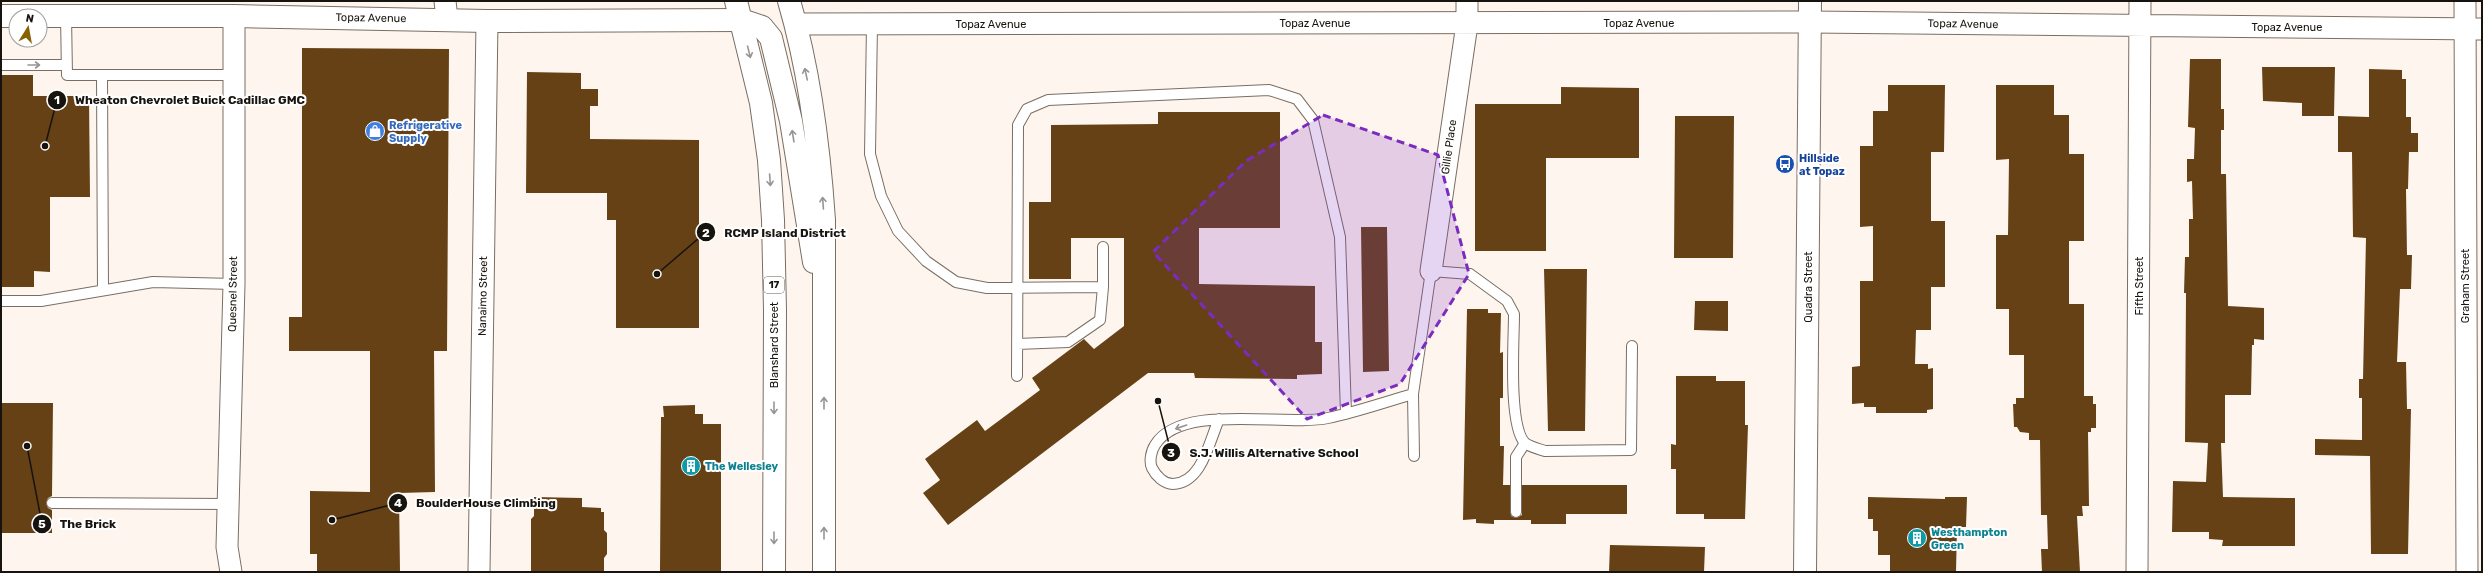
<svg xmlns="http://www.w3.org/2000/svg" width="2483" height="573" font-family="Rubik,sans-serif">
  <style>
    .building { fill: #664116 }
    .lines { fill: none; stroke-linecap: round; stroke-linejoin: round }
    .service-casing { stroke: #7a6e63; stroke-width: 12 }
    .minor-casing { stroke: #7a6e63; stroke-width: 23 }
    .tertiary-casing { stroke: #7a6e63; stroke-width: 24 }
    .secondary-casing { stroke: #7a6e63; stroke-width: 24 }
    .primary-casing { stroke: #7a6e63; stroke-width: 24 }
    .service { stroke: #fff; stroke-width: 10 }
    .minor { stroke: #fff; stroke-width: 21 }
    .tertiary { stroke: #fff; stroke-width: 22 }
    .secondary { stroke: #fff; stroke-width: 22 }
    .primary { stroke: #fff; stroke-width: 22 }
    .oneway { stroke: #979593 }
    .marked { fill: #7b2cbf; fill-opacity: 0.2; stroke: #7b2cbf; stroke-width: 3; stroke-dasharray: 8 5; stroke-linejoin: round }
    .labels { text-anchor: middle; dominant-baseline: central; stroke-width: 4; stroke-linejoin: round; paint-order: stroke }
    .shield { fill: #fff; stroke: #5d5a56; stroke-width: 1 }
    .shield-label { font-size: 10px; font-weight: bold; fill: #17130e }
    .street-label { font-size: 11px; fill: #17130e; stroke: #fff }
    .shop-label { font-size: 11px; font-weight: bold; fill: #366cbe; stroke: #fff; text-anchor: start }
    .transit-label { font-size: 11px; font-weight: bold; fill: #164399; stroke: #fff; text-anchor: start }
    .culture-label { font-size: 11px; font-weight: bold; fill: #0d838f; stroke: #fff; text-anchor: start }
    .leader { fill: none; stroke: #17130e; stroke-width: 1.5 }
    .callout-dot { fill: #17130e; stroke: #fff; stroke-width: 1.5 }
    .mark-label { font-size: 12px; text-anchor: middle; font-weight: bold; fill: #fff }
    .callout-label { font-size: 12px; text-anchor: middle; font-weight: bold; fill: #17130e; stroke: #fff; stroke-width: 4; stroke-linejoin: round; paint-order: stroke }
  </style>
  <rect width="100%" height="100%" fill="#fef6ee"/>
  <!-- building -->
  <path class="building" d="M302 48 449 49 447 351H434L435 492 399 493 400 572H317V554H310V491L370 492V351H289V317H302Z
    M2190 59H2221V109H2224V130H2221V174H2226L2228 306 2264 308V340L2254 339V345H2252L2251 395H2225V443H2221L2223 497 2295 498V546H2222L2223 540 2209 539V532H2172L2173 481 2206 482 2208 443 2185 442 2186 293H2184L2185 257H2189V219H2193L2192 181 2187 182V159H2194L2195 128 2188 127Z
    M2262 67H2335L2334 116H2302V103L2263 101Z
    M2369 69 2402 70V79H2406V117H2411V133H2418V152H2409L2408 189H2406L2407 255H2412L2411 289H2400L2397 362H2406L2407 409H2411L2408 554H2371L2370 456 2315 455V439L2362 440V398H2359V379H2363L2366 238 2353 237 2352 152H2338V116L2369 117Z
    M527 72 581 73V89H598V106H590V139L699 140V328H616V220H607V193H526Z
    M1 75H33V96H89L90 197H50V272L34 271V287H1Z
    M1888 85H1945L1944 152H1931V221H1945V287H1931V330H1916L1915 364H1928V369L1933 368V409L1927 410V413H1876V407H1864V403L1852 404V367L1860 366V281H1873V226L1860 227V146H1873V111H1888Z
    M1996 85H2054V115H2069V154H2084V241H2069V304H2084V396H2093V404H2096V428H2091V432H2088L2089 506H2082L2083 516H2077L2080 572H2042L2041 549H2048L2047 515H2041L2040 440H2029V433L2020 432 2017 427H2014L2013 404H2016V398H2024V355H2009V309H1996V235H2008L2009 159 1996 160Z
    M1561 87 1639 88V158H1546V251H1475V104H1561Z
    M1158 112H1280V228H1199V284L1315 286V342H1322V374L1297 375V379L1195 378 1194 373H1148L948 525 923 493 940 480 925 459 977 420 985 431 1040 390 1032 378 1084 339 1094 349 1124 326V238H1071V279H1029V202H1051V125L1158 124Z
    M1675 116H1734L1733 258H1674Z
    M1361 227H1387L1389 371 1363 372Z
    M1544 269H1587L1585 431H1548Z
    M1695 301H1728V331L1694 330Z
    M1467 309H1488V313H1501L1500 353 1503 352V398H1500V446H1504L1503 485H1510L1511 516 1516 518 1522 515V485H1627V514H1566V524H1531V520H1494V524L1476 523V519L1463 520Z
    M1676 376H1716V381H1745V425H1748L1745 519H1704V514H1676V469H1671V444L1676 445Z
    M1 403H53L52 496 48 498 46 503 48 508 52 510V533H1Z
    M695 405V414H703V424H721V572H660L661 417H664L663 406Z
    M534 497 582 498V507L601 508V512H604V530L607 533V554L604 558V572H531V519L534 516Z
    M1868 497 1945 499V497H1967L1966 527H1957L1956 572 1890 571V555H1878V531H1873V519H1868Z
    M1610 545 1705 547 1704 572H1609Z"/>
  <g class="lines">
    <!-- service casing -->
    <g class="service-casing">
      <path id="service" d="M66 16 67 75H234
        M872 24 870 154 881 196 898 231 926 261 956 282 987 288 1103 287
        M1 65H66
        M102 75 103 290
        M1 301H41L153 282 234 284
        M1017 344 1068 342 1100 320 1103 287V247
        M1017 376 1018 125 1027 109 1048 100 1269 90 1297 99 1313 120 1340 237 1346 413
        M1219 419C1209 442 1202 483 1173 484 1164 484 1156 476 1152 468 1149 462 1151 451 1155 445 1181 402 1285 427 1328 418 1357 412 1385 402 1413 394
        M1414 456 1413 394 1431 271 1470 274 1507 301 1514 314C1514 340 1508 426 1525 443 1530 447 1539 449 1545 451L1631 450 1632 346
        M52 503 228 504
        M1516 512V457L1525 443"/>
    </g>
    <!-- minor casing -->
    <g class="minor-casing">
      <path id="minor" d="M445 1 447 19
        M2465 1 2467 572
        M796 24 1810 22 2482 29
        M1431 271 1467 24V1
        M231 572 227 547 234 284V16
        M479 572 487 21
        M2137 572 2140 1"/>
    </g>
    <!-- tertiary casing -->
    <g class="tertiary-casing">
      <path id="tertiary" d="M1 16H234L487 21 741 20"/>
    </g>
    <!-- secondary casing -->
    <g class="secondary-casing">
      <path id="secondary" d="M1805 572 1810 1"/>
    </g>
    <!-- primary casing -->
    <g class="primary-casing">
      <path id="primary" d="M736 1 761 103 769 160 773 220 775 310 774 572
        M789 1C810 72 819 146 824 220V572
        M741 20 762 27 771 38 791 121 814 262"/>
    </g>
    <!-- service -->
    <use href="#service" class="service"/>
    <!-- minor -->
    <use href="#minor" class="minor"/>
    <!-- tertiary -->
    <use href="#tertiary" class="tertiary"/>
    <!-- secondary -->
    <use href="#secondary" class="secondary"/>
    <!-- primary -->
    <use href="#primary" class="primary"/>
  </g>
  <!-- one-way arrows -->
  <defs><path id="oneway-shaft" d="M-6 0H5M1.5-3L5.5 0L1.5 3" fill="none" stroke-width="1.6" stroke-linecap="round" stroke-linejoin="round"/></defs>
  <g class="oneway">
    <use href="#oneway-shaft" transform="translate(749 52) rotate(76)"/>
    <use href="#oneway-shaft" transform="translate(34 65)"/>
    <use href="#oneway-shaft" transform="translate(806 74) rotate(-102)"/>
    <use href="#oneway-shaft" transform="translate(793 136) rotate(-99)"/>
    <use href="#oneway-shaft" transform="translate(770 180) rotate(86)"/>
    <use href="#oneway-shaft" transform="translate(823 203) rotate(-94)"/>
    <use href="#oneway-shaft" transform="translate(824 403) rotate(-90)"/>
    <use href="#oneway-shaft" transform="translate(774 408) rotate(90)"/>
    <use href="#oneway-shaft" transform="translate(1181 427) rotate(161)"/>
    <use href="#oneway-shaft" transform="translate(824 533) rotate(-90)"/>
    <use href="#oneway-shaft" transform="translate(774 538) rotate(90)"/>
  </g>
  <!-- marked area -->
  <path class="marked" d="M1323 115 1438 155 1469 274 1400 384 1307 419 1153 252 1246 161Z"/>
  <!-- icons -->
  <defs>
    <g id="shop-disc" transform="scale(1)"><circle r="9.5" fill="#3f7fe0" stroke="#fff"/><path d="M-5-2.5h2.3a2.7 3.5 0 0 1 5.4 0H5L5.5 6h-11ZM-1.5-2.5h3a1.5 2.3 0 0 0-3 0Z" fill="#fff"/></g>
    <g id="bus-disc" transform="scale(1)"><circle r="9.5" fill="#1a4fb4" stroke="#fff"/><path d="M-5-6H5V4H4V6H2V4H-2V6H-4V4H-5ZM-3.5-4V0h7V-4ZM-3.5 1.2v1.5H-2V1.2ZM2 1.2v1.5H3.5V1.2Z" fill="#fff"/></g>
    <g id="building-disc" transform="scale(1)"><circle r="9.5" fill="#0f9aa8" stroke="#fff"/><path d="M-4-6H4V6H1V3H-1V6H-4ZM-2.5-4.3h1.7v1.8h-1.7ZM.8-4.3h1.7v1.8H.8ZM-2.5-1h1.7V.8h-1.7ZM.8-1h1.7V.8H.8Z" fill="#fff"/></g>
  </defs>
  <g fill-rule="evenodd">
    <use href="#shop-disc" x="375" y="131"/>
    <use href="#bus-disc" x="1785" y="164"/>
    <use href="#building-disc" x="691" y="466"/>
    <use href="#building-disc" x="1917" y="538"/>
  </g>
  <g class="labels">
    <!-- shield labels -->
    <rect class="shield" x="764" y="277" width="20" height="16" rx="3"/>
    <g class="shield-label">
      <text x="774" y="285">17</text>
    </g>
    <!-- street labels -->
    <g class="street-label">
      <text transform="translate(371 18) rotate(1)">Topaz Avenue</text>
      <text x="1315" y="23">Topaz Avenue</text>
      <text x="1639" y="23">Topaz Avenue</text>
      <text x="991" y="24">Topaz Avenue</text>
      <text transform="translate(1963 24) rotate(1)">Topaz Avenue</text>
      <text x="2287" y="27">Topaz Avenue</text>
      <text transform="translate(1449 147) rotate(-82)">Gillie Place</text>
      <text transform="translate(2139 286) rotate(-90)">Fifth Street</text>
      <text transform="translate(2465 286) rotate(-90)">Graham Street</text>
      <text transform="translate(1808 287) rotate(-90)">Quadra Street</text>
      <text transform="translate(233 294) rotate(-89)">Quesnel Street</text>
      <text transform="translate(483 296) rotate(-89)">Nanaimo Street</text>
      <text transform="translate(774 345) rotate(-90)">Blanshard Street</text>
    </g>
    <!-- shop labels -->
    <g class="shop-label">
      <text x="389" y="125">Refrigerative<tspan x="389" dy="13">Supply</tspan></text>
    </g>
    <!-- transit labels -->
    <g class="transit-label">
      <text x="1799" y="158">Hillside<tspan x="1799" dy="13">at Topaz</tspan></text>
    </g>
    <!-- culture labels -->
    <g class="culture-label">
      <text x="705" y="466">The Wellesley</text>
      <text x="1931" y="532">Westhampton<tspan x="1931" dy="13">Green</tspan></text>
    </g>
  </g>
  <!-- callouts -->
  <path class="leader" d="M45 146L57 100M657 274L706 232M1158 401L1171 452M332 520L398 503M27 446L42 524"/>
  <g class="callout-dot">
    <circle cx="45" cy="146" r="4"/>
    <circle cx="657" cy="274" r="4"/>
    <circle cx="1158" cy="401" r="4"/>
    <circle cx="332" cy="520" r="4"/>
    <circle cx="27" cy="446" r="4"/>
    <circle cx="57" cy="100" r="10"/>
    <circle cx="706" cy="232" r="10"/>
    <circle cx="1171" cy="452" r="10"/>
    <circle cx="398" cy="503" r="10"/>
    <circle cx="42" cy="524" r="10"/>
  </g>
  <g class="mark-label">
    <text x="57" y="104">1</text>
    <text x="706" y="237">2</text>
    <text x="1171" y="457">3</text>
    <text x="398" y="507">4</text>
    <text x="42" y="528">5</text>
  </g>
  <g class="callout-label">
    <text x="190" y="104">Wheaton Chevrolet Buick Cadillac GMC</text>
    <text x="785" y="237">RCMP Island District</text>
    <text x="1274" y="457">S.J. Willis Alternative School</text>
    <text x="486" y="507">BoulderHouse Climbing</text>
    <text x="88" y="528">The Brick</text>
  </g>
  <!-- border -->
  <rect width="2483" height="573" fill="none" stroke="#17130e" stroke-width="4"/>
  <!-- north arrow -->
  <g transform="translate(28 28) rotate(11)"><circle r="19" fill="#ffffff" stroke="#a2a19f"/>
  <path d="M0-3L7 15L0 10L-7 15Z" fill="#876300"/>
  <text y="-6" font-size="11" font-weight="bold" text-anchor="middle" fill="#17130e">N</text>
  </g>
</svg>
